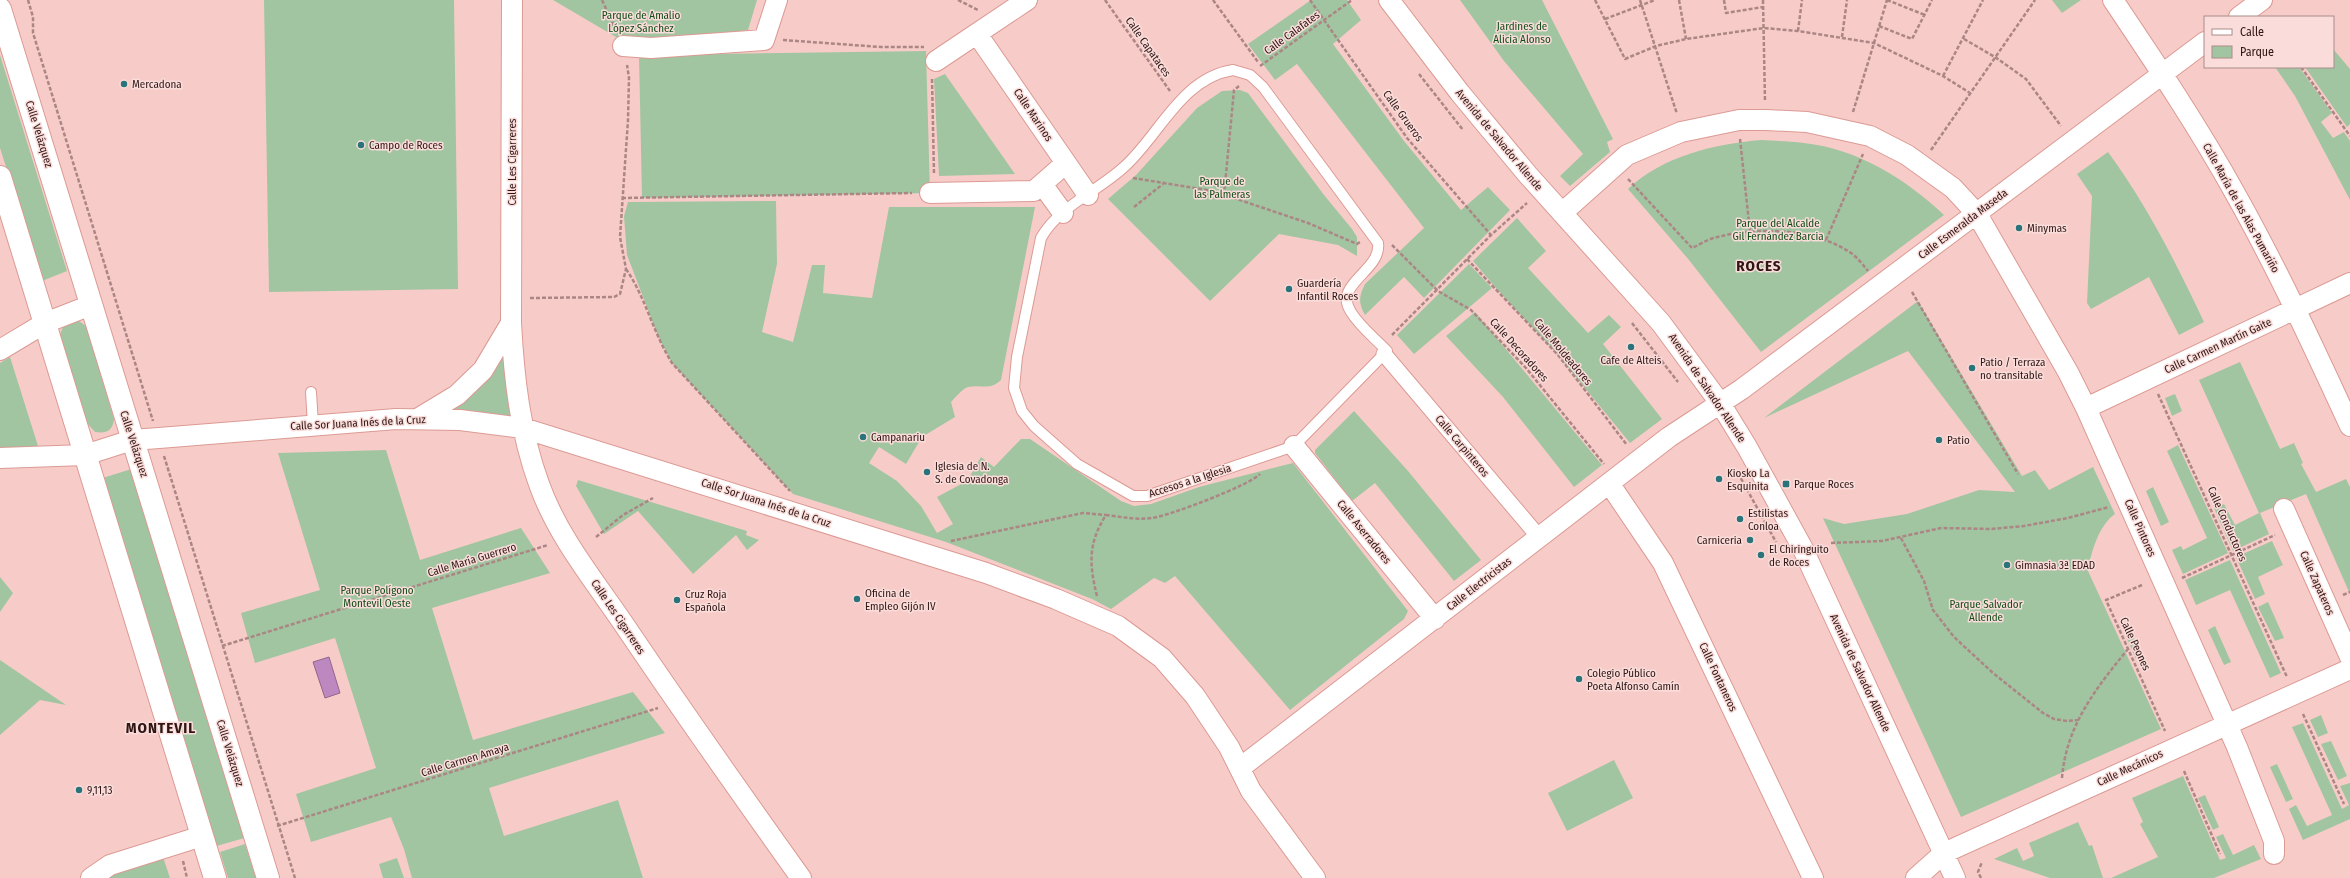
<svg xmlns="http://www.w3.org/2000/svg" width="2350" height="878" font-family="'Fira Sans Condensed',sans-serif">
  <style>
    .green { fill: #a1c5a1 }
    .water { fill: #bc88bf; stroke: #92668c }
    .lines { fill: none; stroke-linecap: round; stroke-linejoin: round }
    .service-casing { stroke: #dc9a94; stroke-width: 12 }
    .pedestrian-casing { stroke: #dc9a94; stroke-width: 17 }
    .minor-casing { stroke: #dc9a94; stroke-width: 22 }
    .tertiary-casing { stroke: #dc9a94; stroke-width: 24 }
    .path { stroke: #ab8684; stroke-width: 2.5; stroke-dasharray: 4 2; stroke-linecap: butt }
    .service { stroke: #fff; stroke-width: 10 }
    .pedestrian { stroke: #fff; stroke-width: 15 }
    .minor { stroke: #fff; stroke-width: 20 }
    .tertiary { stroke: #fff; stroke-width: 22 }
    .poi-dot { fill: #2a737b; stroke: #faddda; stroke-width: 1.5 }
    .labels { text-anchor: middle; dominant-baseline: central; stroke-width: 3; stroke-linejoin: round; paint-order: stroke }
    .park-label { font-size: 11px; fill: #104c17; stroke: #faddda }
    .street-label { font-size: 11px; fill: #2f1615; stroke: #faddda }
    .poi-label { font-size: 11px; fill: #2f1615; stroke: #faddda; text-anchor: start }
    .district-label { font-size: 15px; font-weight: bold; letter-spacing: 1px; fill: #2f1615; stroke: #faddda }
  </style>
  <rect width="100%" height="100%" fill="#f7ccc8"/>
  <!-- green -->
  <path class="green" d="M264 0H454L458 289 269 292Z
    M553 0H757L748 30 645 43 621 40Z
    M1311 0H1347L1361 20 1333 44 1404 141 1461 210 1488 187 1510 210 1424 298 1404 277 1365 315C1358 303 1359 296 1365 284L1424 228 1297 64 1275 80 1248 44Z
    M1460 0H1542L1613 139 1607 142 1610 152 1570 186 1560 176 1583 154 1504 61Z
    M2052 0H2081L2062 13Z
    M2334 50 2350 69V124L2347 127 2305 67H2333Z
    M926 51 930 193 642 198 639 55Z
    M0 55 67 271 42 281 0 148Z
    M2275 67H2299L2332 113 2321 122 2333 138 2344 132 2350 141V200L2295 96Z
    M945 74 1015 174 939 176 934 79Z
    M1240 90 1248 93 1324 195 1352 229 1357 237V256L1338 245 1279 234 1210 301 1108 199 1136 175 1197 108 1222 91Z
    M1761 140C1775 141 1790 141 1804 143 1858 149 1906 179 1944 215L1761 352 1689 260 1628 189C1663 156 1714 144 1761 140Z
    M2108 152C2147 205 2176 263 2204 322L2179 335 2149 277 2091 309 2087 303 2092 196 2077 174Z
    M776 201 777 264 762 332 793 342 812 265H825L823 293 872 298 889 207H1035L1001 380C990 391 981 384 968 387 962 389 956 397 951 402L955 417 922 437 906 464 879 447 869 463 897 481 921 506 937 533 953 524 937 497 967 481 981 457 994 467 1021 439H1030L1121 501 1134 506 1151 504 1199 487 1293 463 1408 611 1404 619 1290 710 1175 576 1165 583 1154 578 1111 609 1092 599 946 542 793 494 672 363 658 336 627 255 624 216 628 202Z
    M1517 218 1546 251 1528 268 1588 333 1609 315 1621 327 1603 344 1662 419 1630 443 1558 355 1496 288 1473 261Z
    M1469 264 1492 288 1414 354 1397 335Z
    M1918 301 2022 476 2035 470 2049 490 2093 467 2115 514C2099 525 2091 552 2088 571L2161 729 1961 817 1823 518 1844 524 1907 514 1979 490 2015 492 1908 351 1764 418Z
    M1475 312 1602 465 1574 487 1503 397 1446 336Z
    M79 321 86 326 89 335 114 419C113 430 107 434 95 432L86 422 62 342 60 334 64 325Z
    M502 349 510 415 507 417 477 412 443 410Z
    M10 357 38 446 0 448V363Z
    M2240 362 2280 449 2294 443 2303 463 2301 464 2316 492 2346 479 2350 487V594L2306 494 2260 513 2269 534 2233 551 2214 508 2224 504 2235 525 2259 513 2199 380Z
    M2175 394 2182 411 2172 416 2165 398Z
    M1354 411 1408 471 1481 560 1454 581 1375 483 1352 501 1315 453V450Z
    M2178 445 2228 553 2183 574 2172 550 2181 546 2183 550 2207 538 2167 451Z
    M386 450 420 560 521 528 550 573 432 608 473 740 633 692 665 733 489 788 504 836 618 800 643 878H412L404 849 391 817 311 842 296 794 376 768 335 638 255 663 241 613 320 590 278 453Z
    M141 466 255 835 206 849 93 481Z
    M578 480 747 531 746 535 759 540 747 550 736 535 693 574 638 511 604 534 576 486Z
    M2153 487 2169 522 2161 526 2146 491Z
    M2272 541 2283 565 2258 577 2265 594 2255 599 2236 557Z
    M2230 560 2281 673 2270 678 2230 590 2196 605 2185 580Z
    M0 577 13 593 0 612Z
    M2268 602 2284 638 2275 641 2258 607Z
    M2127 622 2142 656 2136 659 2121 625Z
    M2215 626 2231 662 2224 665 2208 630Z
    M0 660 66 705 40 700 0 735Z
    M2321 715 2328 733 2318 737 2310 720Z
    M2303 723 2342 809 2349 805 2340 786 2350 783V819L2303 840 2289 809 2296 805 2307 826 2332 815 2292 727Z
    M2331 741 2347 776 2338 780 2321 744Z
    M1614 760 1633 798 1567 831 1548 793Z
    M2277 764 2293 799 2286 802 2270 767Z
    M2183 776 2220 860 2226 858 2216 837 2223 834 2233 855 2254 845 2261 859 2214 878H2111L2158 857 2140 824 2143 822 2132 798Z
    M2205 795 2219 827 2213 830 2198 798Z
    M2078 822 2089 846 2092 845 2103 878H2050L1994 859 2017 848 2023 861 2034 856 2029 843Z
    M158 842 170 878H85Z
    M245 844 256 878H228L220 852Z
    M397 858 404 878H383L379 864Z"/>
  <!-- water -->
  <path class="water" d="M329 657 340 693 325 698 313 662Z"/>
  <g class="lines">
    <!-- service casing -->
    <g class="service-casing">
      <path id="service" d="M1233 70 1250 75 1263 87 1378 243C1382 271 1332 284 1351 312 1360 327 1376 339 1387 351L1294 446 1147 496H1133L1077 464 1034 426 1022 411 1014 388 1017 357 1041 238C1058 207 1098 191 1124 167 1159 136 1181 78 1233 70Z
        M311 392 313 425"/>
    </g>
    <!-- pedestrian casing -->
    <g class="pedestrian-casing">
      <path id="pedestrian" d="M1384 354 1539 537"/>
    </g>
    <!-- minor casing -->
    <g class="minor-casing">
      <path id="minor" d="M512 0 511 323C514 378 520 432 539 484 557 535 593 579 623 623 681 709 741 794 801 878
        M1389 0 1460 93 1528 175 1661 323 1720 403 1747 447 1802 547 1955 878
        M2113 0C2156 64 2199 128 2236 195 2278 270 2314 348 2350 426
        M2239 17 2262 0
        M977 34 1088 195
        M623 46 651 48 764 40 777 0
        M936 61 1027 0
        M1042 184 1063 213
        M930 193 1034 191 1066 163
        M1562 213 1627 155 1681 132 1739 120H1766L1807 122 1870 136 1907 155 1953 188 1977 214 2068 372 2086 408 2237 747 2274 841V854
        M0 350 45 323 91 305
        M2086 408 2350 283
        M419 418 457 395 483 370 511 323
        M1294 446 1435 619
        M0 458 85 455 132 440 159 438 396 419 460 420 523 428 986 573 1056 599 1118 626 1162 658 1195 696 1229 747 1251 791 1315 878
        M1609 483 1663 563 1813 878
        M2284 509 2350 657
        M1240 768 1669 437 1742 389 2205 42
        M91 878 110 865 202 836
        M1916 878 1944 853 2350 669"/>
    </g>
    <!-- tertiary casing -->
    <g class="tertiary-casing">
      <path id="tertiary" d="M0 9 268 878
        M0 177 215 878"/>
    </g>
    <!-- path -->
    <path class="path" d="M28 0 33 17V33L153 421
      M602 0 615 28
      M958 0 978 10
      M1105 0 1170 91
      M1213 0 1258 62
      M1310 0 1407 138 1491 235
      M1595 0 1625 59 1656 46 1686 39 1764 28 1798 31 1874 43 1943 76 1970 93
      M1640 0 1677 114
      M1679 0 1686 39
      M1724 0 1726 13 1763 7
      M1763 0 1765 101
      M1887 0 1925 15
      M1605 19 1655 0
      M1879 26 1912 39 1932 0
      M1798 31 1802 0
      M1842 37 1847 0
      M1964 39 1995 57 2026 79 2061 126
      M783 40 881 47H924
      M1260 66 1352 0
      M2301 67 2350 136
      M1419 74 1463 130
      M1943 76 1983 0
      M932 79 934 174
      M1853 112 1887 0
      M1740 139 1750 232
      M1931 150 2035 0
      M1133 178 1213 191 1308 223 1357 244 1360 242
      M1628 179 1692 248C1699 245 1706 240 1714 238 1757 226 1814 228 1851 253 1858 258 1863 265 1868 271
      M1224 195 1234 90 1239 86
      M1206 197 1208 190
      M622 198 912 193
      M1134 207 1163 184
      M1826 240 1863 154
      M1392 245 1438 291 1471 310 1526 368 1604 464
      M1467 259 1558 355 1627 445
      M626 269C646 298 653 333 672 363L790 491
      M1912 292 2018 474
      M530 298 614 297 620 294 626 269 620 237 628 120 629 78 627 65
      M1632 323 1678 382
      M1392 335 1491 235 1527 203
      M2158 394 2287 677
      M164 456 295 878
      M1738 473 1776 542
      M596 537 623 515 653 498
      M1901 538 1924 581 1933 610 1954 637 1993 673 2043 713 2054 719 2067 721 2078 720
      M951 541 1083 513 1106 515
      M1831 543 1882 541 1941 528 1991 529 2024 526 2068 518 2109 507
      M2182 578 2275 535
      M2142 585 2106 600 2165 731
      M2343 595 2350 592
      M1097 596C1089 564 1088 543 1106 515 1122 517 1136 520 1152 518 1169 516 1250 485 1260 474
      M222 646 548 545
      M2303 714 2344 804
      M2184 771 2220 854
      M2062 778C2066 726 2096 688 2128 649
      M277 826 658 708
      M183 861 187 878
      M1981 878 1978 872 1982 862"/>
    <!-- service -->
    <use href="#service" class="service"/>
    <!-- pedestrian -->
    <use href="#pedestrian" class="pedestrian"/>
    <!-- minor -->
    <use href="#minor" class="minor"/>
    <!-- tertiary -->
    <use href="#tertiary" class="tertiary"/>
  </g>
  <!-- markers -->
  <g class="poi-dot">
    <circle cx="124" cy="84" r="4"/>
    <circle cx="361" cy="145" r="4"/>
    <circle cx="2019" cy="228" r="4"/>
    <circle cx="1289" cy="289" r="4"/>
    <circle cx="1631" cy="347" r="4"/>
    <circle cx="1972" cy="368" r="4"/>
    <circle cx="863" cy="437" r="4"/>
    <circle cx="1939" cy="440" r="4"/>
    <circle cx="927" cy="472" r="4"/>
    <circle cx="1719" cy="479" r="4"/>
    <rect x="1782" y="480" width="8" height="8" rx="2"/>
    <circle cx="1740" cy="519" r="4"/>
    <circle cx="1750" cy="540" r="4"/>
    <circle cx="1761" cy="555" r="4"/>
    <circle cx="2007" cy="565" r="4"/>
    <circle cx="857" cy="599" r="4"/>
    <circle cx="677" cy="600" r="4"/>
    <circle cx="1579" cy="679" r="4"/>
    <circle cx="79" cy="790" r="4"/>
  </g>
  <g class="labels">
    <!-- park labels -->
    <g class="park-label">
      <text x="641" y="15">Parque de Amalio<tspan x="641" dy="13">López Sánchez</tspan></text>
      <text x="1522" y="26">Jardines de<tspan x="1522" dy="13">Alicia Alonso</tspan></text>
      <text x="1222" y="181">Parque de<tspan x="1222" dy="13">las Palmeras</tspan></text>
      <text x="1778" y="223">Parque del Alcalde<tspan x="1778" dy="13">Gil Fernández Barcia</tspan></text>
      <text x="377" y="590">Parque Polígono<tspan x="377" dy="13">Montevil Oeste</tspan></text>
      <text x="1986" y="604">Parque Salvador<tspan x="1986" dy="13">Allende</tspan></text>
    </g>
    <!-- street labels -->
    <g class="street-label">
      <text transform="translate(1292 33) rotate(-36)">Calle Calafates</text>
      <text transform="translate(1148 47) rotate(55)">Calle Capataces</text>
      <text transform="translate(1033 115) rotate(56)">Calle Marinos</text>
      <text transform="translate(1403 116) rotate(54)">Calle Grueros</text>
      <text transform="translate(39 134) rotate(73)">Calle Velázquez</text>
      <text transform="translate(1499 140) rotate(50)">Avenida de Salvador Allende</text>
      <text transform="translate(512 162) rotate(-90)">Calle Les Cigarreres</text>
      <text transform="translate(2241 208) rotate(61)">Calle María de las Alas Pumariño</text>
      <text transform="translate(1963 224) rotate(-37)">Calle Esmeralda Maseda</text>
      <text transform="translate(2218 346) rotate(-25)">Calle Carmen Martín Gaite</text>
      <text transform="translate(1519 350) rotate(48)">Calle Decoradores</text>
      <text transform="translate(1563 352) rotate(50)">Calle Moldeadores</text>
      <text transform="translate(1707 388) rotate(56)">Avenida de Salvador Allende</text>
      <text transform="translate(358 423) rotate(-3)">Calle Sor Juana Inés de la Cruz</text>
      <text transform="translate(134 444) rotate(72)">Calle Velázquez</text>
      <text transform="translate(1462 446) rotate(50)">Calle Carpinteros</text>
      <text transform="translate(1190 481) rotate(-18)">Accesos a la Iglesia</text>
      <text transform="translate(766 503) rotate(18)">Calle Sor Juana Inés de la Cruz</text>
      <text transform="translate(2227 524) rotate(66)">Calle Conductores</text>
      <text transform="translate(2140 528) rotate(66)">Calle Pintores</text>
      <text transform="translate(1364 532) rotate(51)">Calle Aserradores</text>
      <text transform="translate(472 560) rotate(-17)">Calle María Guerrero</text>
      <text transform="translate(2317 583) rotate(66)">Calle Zapateros</text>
      <text transform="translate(1479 584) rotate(-38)">Calle Electricistas</text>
      <text transform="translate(618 617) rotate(56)">Calle Les Cigarreres</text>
      <text transform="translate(2135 644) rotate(65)">Calle Peones</text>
      <text transform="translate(1860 673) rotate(65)">Avenida de Salvador Allende</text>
      <text transform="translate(1718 677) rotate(65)">Calle Fontaneros</text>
      <text transform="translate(230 753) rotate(73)">Calle Velázquez</text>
      <text transform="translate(465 760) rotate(-17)">Calle Carmen Amaya</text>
      <text transform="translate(2130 768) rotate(-25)">Calle Mecánicos</text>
    </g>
    <!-- poi labels -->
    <g class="poi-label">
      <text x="132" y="84">Mercadona</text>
      <text x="369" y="145">Campo de Roces</text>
      <text x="2027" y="228">Minymas</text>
      <text x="1297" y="283">Guardería<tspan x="1297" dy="13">Infantil Roces</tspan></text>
      <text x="1631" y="360" text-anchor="middle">Cafe de Alteis</text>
      <text x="1980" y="362">Patio / Terraza<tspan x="1980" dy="13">no transitable</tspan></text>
      <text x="871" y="437">Campanariu</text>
      <text x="1947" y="440">Patio</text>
      <text x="935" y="466">Iglesia de N.<tspan x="935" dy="13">S. de Covadonga</tspan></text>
      <text x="1727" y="473">Kiosko La<tspan x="1727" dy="13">Esquinita</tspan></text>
      <text x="1794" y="484">Parque Roces</text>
      <text x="1748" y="513">Estilistas<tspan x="1748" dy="13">Conloa</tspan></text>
      <text x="1742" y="540" text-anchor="end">Carniceria</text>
      <text x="1769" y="549">El Chiringuito<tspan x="1769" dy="13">de Roces</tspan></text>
      <text x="2015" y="565">Gimnasia 3ª EDAD</text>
      <text x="865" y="593">Oficina de<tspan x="865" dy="13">Empleo Gijón IV</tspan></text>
      <text x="685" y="594">Cruz Roja<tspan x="685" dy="13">Española</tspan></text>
      <text x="1587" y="673">Colegio Público<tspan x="1587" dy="13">Poeta Alfonso Camín</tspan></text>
      <text x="87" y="790">9,11,13</text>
    </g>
    <!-- district labels -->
    <g class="district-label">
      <text x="1759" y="266">ROCES</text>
      <text x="161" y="728">MONTEVIL</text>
    </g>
  </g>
  <!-- legend -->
  <rect x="2204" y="16" width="130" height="52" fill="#faddda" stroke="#a98d8b"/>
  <rect x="2212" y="29" width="20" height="6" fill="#ffffff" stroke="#a98d8b"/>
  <text x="2240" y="36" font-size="12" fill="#2f1615">Calle</text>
  <rect x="2212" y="46" width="20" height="12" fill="#a1c5a1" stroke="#a98d8b"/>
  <text x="2240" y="56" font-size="12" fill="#2f1615">Parque</text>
</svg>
